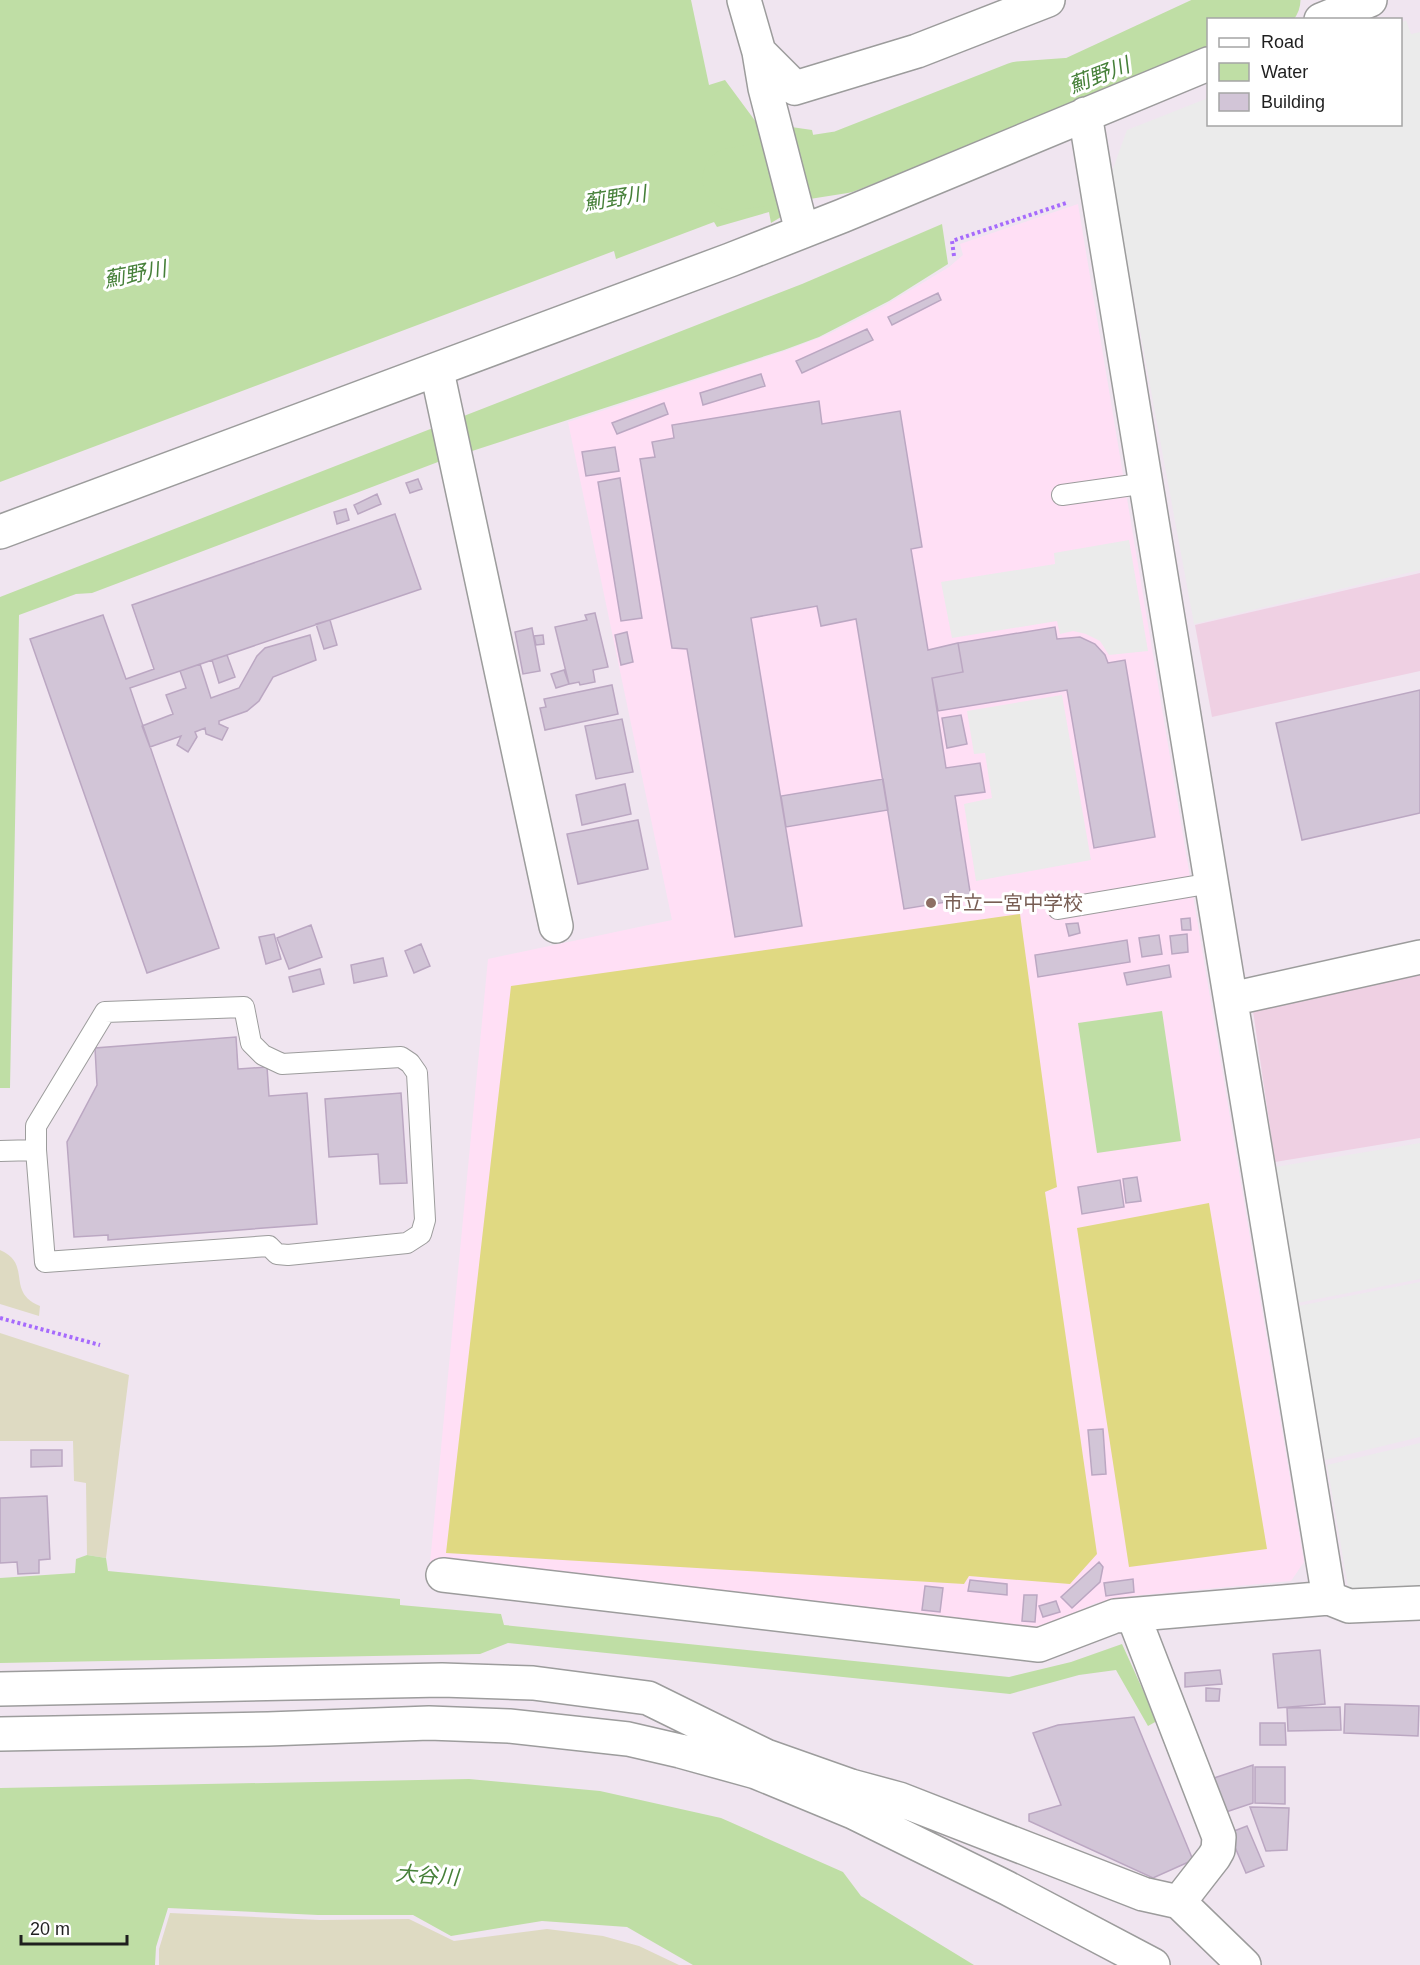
<svg xmlns="http://www.w3.org/2000/svg" width="1420" height="1965" font-family="Arial,'Noto Sans JP',sans-serif">
  <style>
    .education { fill: #ffdff5 }
    .farmland { fill: #efd0e3 }
    .wetland { fill: #dedac2 }
    .pitch { fill: #e0d982 }
    .parking { fill: #ebebeb }
    .water { fill: #bfdea5 }
    .lines { fill: none; stroke-linecap: round; stroke-linejoin: round }
    .river { stroke: #bfdea5; stroke-width: 63 }
    .building { fill: #d2c5d7; stroke: #bba7c2; stroke-width: 1.5 }
    .service-casing { stroke: #9c9c9c; stroke-width: 22 }
    .minor-casing { stroke: #9c9c9c; stroke-width: 36 }
    .path { stroke: #a66bfc; stroke-width: 4; stroke-dasharray: 3 3; stroke-linecap: butt }
    .service { stroke: #fff; stroke-width: 20 }
    .minor { stroke: #fff; stroke-width: 33 }
    .education-dot { fill: #8d6e63; stroke: #fff; stroke-width: 2 }
    .labels { text-anchor: middle; dominant-baseline: central; stroke-width: 6; stroke-linejoin: round; paint-order: stroke }
    .education-label { font-size: 20px; fill: #785e54; stroke: #fff; text-anchor: start }
    .water-label { font-size: 21px; font-style: italic; fill: #468039; stroke: #fff }
  </style>
  <rect width="100%" height="100%" fill="#f0e5f0"/>
  <!-- education -->
  <path class="education" d="M1078 204 1304 1562 1291 1581 1132 1596 1096 1603 1039 1628 430 1563 488 959 672 920 568 422 785 351 829 334 884 306 949 267 963 255 960 244Z"/>
  <!-- farmland -->
  <path class="farmland" d="M1420 573V671L1212 717 1195 625Z
    M1420 974V1138L1275 1162 1252 1004Z"/>
  <!-- wetland -->
  <path class="wetland" d="M0 1250C33 1264 5 1292 40 1306L39 1316 0 1304Z
    M0 1333 129 1375 106 1558 87 1555 86 1483 74 1481 73 1441H0Z
    M170 1913 320 1920 409 1919 454 1941 547 1929 603 1936 639 1946 679 1965H159V1949Z"/>
  <!-- pitch -->
  <path class="pitch" d="M1020 914 1057 1187 1045 1192 1097 1554 1070 1584 969 1576 964 1584 446 1553 511 986Z
    M1209 1203 1267 1549 1129 1567 1077 1228Z"/>
  <!-- parking -->
  <path class="parking" d="M1406 20 1411 34 1420 32V570L1194 624 1111 174 1127 130 1208 98V124H1400L1401 23Z
    M1129 540 1148 651 1109 655 1100 641 1086 634 1073 631 1060 634 1057 621 952 638 941 582 1055 564 1054 553Z
    M1062 695 1091 860 976 881 964 804 992 798 985 753 974 754 967 711Z
    M1420 1143V1279L1297 1303 1275 1167Z
    M1420 1282V1437L1325 1460 1298 1306Z
    M1420 1443V1592L1349 1593 1327 1465Z"/>
  <!-- water -->
  <path class="water" d="M0 0H691L709 85 725 80 756 122 812 130 826 190 771 223 769 212 717 227 714 222 616 259 614 251 0 482Z
    M942 224 948 264 889 301 819 337 784 350 438 462 92 593 76 594 19 615 10 1088H0V597L802 284Z
    M1162 1011 1181 1141 1097 1153 1078 1023Z
    M87 1555 106 1558 108 1571 400 1599V1605L501 1614 504 1625 1009 1677 1071 1662 1122 1644 1157 1721 1148 1726 1116 1670 1079 1675 1010 1694 508 1643 480 1654 0 1663V1578L75 1573 76 1559Z
    M469 1779 600 1791 721 1818 843 1872 861 1896 974 1965H693L627 1927 542 1921 451 1936 413 1915H318L168 1908 156 1947 155 1965H0V1788Z"/>
  <g class="lines">
    <!-- river -->
    <path class="river" d="M1226 20 1269 0
      M734 179 843 162 1019 93 1074 89 1208 27"/>
  </g>
  <!-- building -->
  <path class="building" d="M938 293 941 300 892 325 888 317Z
    M867 329 873 340 802 373 796 361Z
    M761 374 765 386 703 405 700 393Z
    M819 401 822 424 900 411 922 547 911 549 928 650 958 643 963 672 932 678 946 768 980 763 985 792 955 796 971 898 904 909 856 619 821 626 817 606 751 618 802 926 735 937 687 649 672 648 640 459 655 457 652 442 674 438 672 425Z
    M664 403 668 414 617 434 612 423Z
    M615 447 619 471 586 476 582 452Z
    M620 478 642 618 621 621 598 482Z
    M418 479 422 489 410 493 406 483Z
    M377 494 381 504 358 514 354 505Z
    M346 509 349 520 337 524 334 512Z
    M395 514 421 589 130 688 219 948 147 973 30 639 103 615 126 679 154 669 132 605Z
    M595 613 608 667 593 670 595 682 580 685 579 682 569 684 555 627 587 620 585 615Z
    M330 620 337 645 324 649 316 624Z
    M1055 627 1057 639 1080 637 1095 644 1105 655 1108 663 1125 660 1155 837 1094 848 1067 690 938 711 932 678 963 672 958 643Z
    M532 628 540 671 523 674 515 632Z
    M627 632 633 662 621 665 615 635Z
    M310 635 316 660 273 677 259 701 247 711 219 721V724L228 728 222 740 206 734 205 728 195 732 197 737 188 752 177 745 181 736 150 747 142 726 173 714 166 695 186 688 180 671 200 664 211 698 239 688 257 656 265 648Z
    M543 635 544 644 536 645 534 636Z
    M227 655 235 677 219 683 212 660Z
    M564 670 569 684 556 688 551 674Z
    M612 685 618 714 545 730 540 708 546 707 544 699Z
    M1420 690V813L1302 840 1276 723Z
    M961 715 967 744 947 748 942 718Z
    M622 719 633 772 596 779 585 726Z
    M883 779 888 810 786 827 781 796Z
    M625 784 631 814 582 825 576 795Z
    M638 820 648 869 578 884 567 834Z
    M1190 918 1191 930H1182L1181 919Z
    M1078 923 1080 933 1069 936 1066 924Z
    M311 925 322 957 289 969 277 938Z
    M274 934 281 959 266 964 259 937Z
    M1187 934 1188 952 1172 954 1170 936Z
    M1159 935 1162 954 1142 957 1139 938Z
    M1127 940 1130 962 1038 977 1035 955Z
    M421 944 430 966 414 973 405 951Z
    M383 958 387 976 354 983 351 965Z
    M1169 965 1171 977 1127 985 1124 973Z
    M320 969 324 984 293 992 289 977Z
    M236 1037 238 1069 267 1067 269 1096 307 1093 317 1224 108 1240V1235L74 1237 67 1142 97 1085 95 1048Z
    M401 1093 407 1183 380 1184 378 1154 329 1157 325 1099Z
    M1137 1177 1141 1201 1126 1203 1123 1179Z
    M1120 1180 1124 1207 1082 1214 1078 1187Z
    M1103 1429 1106 1474 1092 1475 1088 1430Z
    M31 1450H62V1466L31 1467Z
    M47 1496 50 1559 39 1560V1573L18 1574 17 1562 0 1563V1498Z
    M1099 1562 1103 1567 1100 1582 1072 1608 1061 1597Z
    M1133 1579 1134 1592 1106 1596 1104 1583Z
    M970 1580 1007 1584V1595L968 1591Z
    M925 1586 943 1588 940 1612 922 1610Z
    M1024 1595H1037L1035 1622 1022 1621Z
    M1056 1601 1060 1612 1043 1617 1039 1606Z
    M1320 1650 1325 1704 1278 1708 1273 1654Z
    M1220 1670 1222 1684 1185 1687V1673Z
    M1206 1688 1220 1689 1219 1701H1206Z
    M1345 1704 1419 1706 1418 1736 1344 1733Z
    M1340 1707 1341 1730 1288 1731 1287 1708Z
    M1134 1717 1193 1860 1153 1878 1029 1821V1814L1061 1805 1033 1733 1058 1725Z
    M1260 1723H1285L1286 1745H1260Z
    M1253 1765V1803L1226 1812 1214 1778Z
    M1255 1767H1285V1804L1255 1803Z
    M1250 1807 1289 1808 1287 1850 1266 1851Z
    M1247 1826 1264 1866 1246 1873 1229 1833Z"/>
  <g class="lines">
    <!-- service casing -->
    <g class="service-casing">
      <path id="service" d="M1062 495 1147 483
        M1058 909 1212 883
        M244 1007 251 1043 263 1055 282 1064 401 1057 410 1063 417 1073 425 1220 421 1234 407 1243 288 1255 277 1254 269 1246 45 1262 36 1150V1126L105 1012Z
        M0 1151 36 1150"/>
    </g>
    <!-- minor casing -->
    <g class="minor-casing">
      <path id="minor" d="M744 0 759 52 765 88 802 231
        M1321 20 1370 0
        M759 52 795 88 917 51 1048 0
        M1085 114 1329 1598
        M437 371 556 926
        M0 532 730 260 842 216 1208 64
        M1231 999 1420 957
        M443 1575 1039 1645 1115 1616 1329 1598 1349 1606 1420 1603
        M0 1689 442 1680 533 1683 648 1698 766 1756 851 1786 899 1799 1143 1894 1179 1902 1214 1857 1218 1850 1219 1837 1133 1615
        M0 1734 268 1729 429 1723 509 1726 628 1739 680 1751 756 1772 853 1812 1007 1888 1153 1965
        M1179 1902 1244 1965"/>
    </g>
    <!-- path -->
    <path class="path" d="M954 256 952 241 1066 203
      M0 1318 100 1345"/>
    <!-- service -->
    <use href="#service" class="service"/>
    <!-- minor -->
    <use href="#minor" class="minor"/>
  </g>
  <!-- markers -->
  <circle class="education-dot" cx="931" cy="903" r="6"/>
  <g class="labels">
    <!-- education labels -->
    <g class="education-label">
      <text x="943" y="903">市立一宮中学校</text>
    </g>
    <!-- water labels -->
    <g class="water-label">
      <text transform="translate(1099 75) rotate(-21)">薊野川</text>
      <text transform="translate(615 198) rotate(-9)">薊野川</text>
      <text transform="translate(135 274) rotate(-11)">薊野川</text>
      <text transform="translate(427 1875) rotate(4)">大谷川</text>
    </g>
  </g>
  <!-- legend -->
  <rect x="1207" y="18" width="195" height="108" fill="#ffffff" stroke="#a5a5a5" stroke-width="1.5"/>
  <rect x="1219" y="38" width="30" height="9" fill="#ffffff" stroke="#a5a5a5" stroke-width="1.5"/>
  <text x="1261" y="48" font-size="18" fill="#1f1f1f">Road</text>
  <rect x="1219" y="63" width="30" height="18" fill="#bfdea5" stroke="#a5a5a5" stroke-width="1.5"/>
  <text x="1261" y="78" font-size="18" fill="#1f1f1f">Water</text>
  <rect x="1219" y="93" width="30" height="18" fill="#d2c5d7" stroke="#a5a5a5" stroke-width="1.5"/>
  <text x="1261" y="108" font-size="18" fill="#1f1f1f">Building</text>
  <!-- scale -->
  <path d="M21 1935v9h106v-9" fill="none" stroke="#1f1f1f" stroke-width="3"/>
  <text x="30" y="1935" font-size="18" fill="#1f1f1f" stroke="#ffffff" stroke-width="4.5" paint-order="stroke">20 m</text>
</svg>
